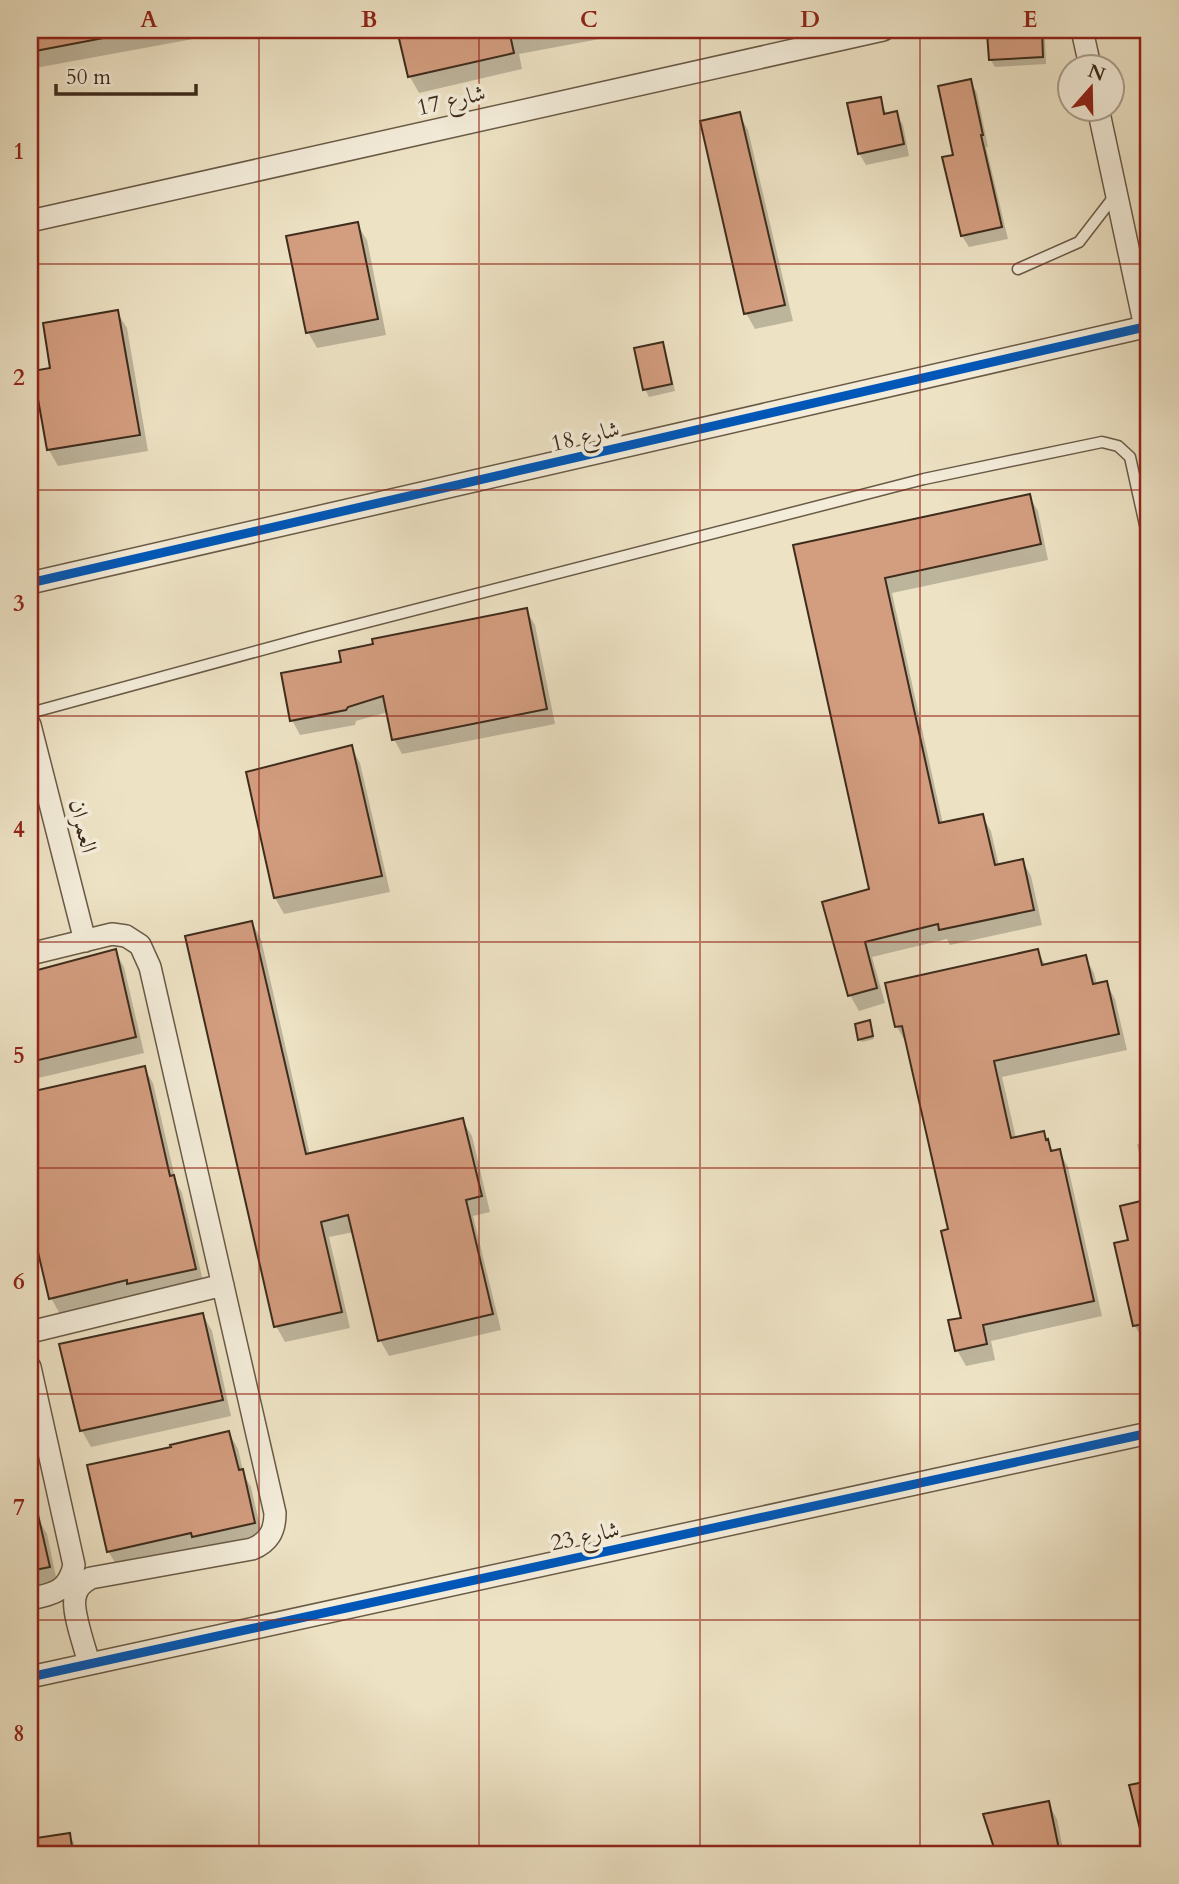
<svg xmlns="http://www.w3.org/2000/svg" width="1179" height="1884" font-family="Cardo,Amiri,serif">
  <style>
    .shadow { fill: #0003 }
    .building { fill: #d39d7f; stroke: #3e2c1c; stroke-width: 2 }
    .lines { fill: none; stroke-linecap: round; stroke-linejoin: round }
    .lane-casing { stroke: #6a5a46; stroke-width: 13 }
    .street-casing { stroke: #6a5a46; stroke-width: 24 }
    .lane { stroke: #f3ecd9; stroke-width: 10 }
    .street { stroke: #f3ecd9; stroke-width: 21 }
    .cycleway-casing { stroke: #f3ecd9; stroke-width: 13 }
    .cycleway { stroke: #0057b8; stroke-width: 9 }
    .grid { fill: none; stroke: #8f2418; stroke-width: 2; stroke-opacity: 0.55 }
    .labels { text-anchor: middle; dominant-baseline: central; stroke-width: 7; stroke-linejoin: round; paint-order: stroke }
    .street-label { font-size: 23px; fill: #3e2c1c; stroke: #f3ecd9 }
    .neatline { fill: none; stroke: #8f2418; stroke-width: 2.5 }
    .grid-label { font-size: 23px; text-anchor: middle; font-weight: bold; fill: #8f2418 }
  </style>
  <rect width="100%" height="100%" fill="#ede2c4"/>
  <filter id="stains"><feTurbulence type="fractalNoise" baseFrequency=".00286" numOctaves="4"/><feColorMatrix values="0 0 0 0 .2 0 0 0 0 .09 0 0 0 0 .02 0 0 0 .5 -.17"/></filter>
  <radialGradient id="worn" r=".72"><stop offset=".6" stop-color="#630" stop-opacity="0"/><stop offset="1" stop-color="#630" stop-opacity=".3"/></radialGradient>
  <!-- shadow -->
  <path class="shadow" d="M30 30H242L30 69Z
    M399 30H603L605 38 519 54 522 69 419 93 410 77Z
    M1041 32 1045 40 1046 64 995 67 990 59Z
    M970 81 977 93 988 147H986L1008 239 969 247 962 236 955 156Z
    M880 99 887 115 896 113 903 125 909 156 866 165 859 153Z
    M739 114 748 130 793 321 755 329 746 313Z
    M357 224 367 240 386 335 317 348 308 332Z
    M117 312 127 328 148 451 58 466 49 450 35 372 52 369Z
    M662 344 666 352 675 391 649 397 645 389Z
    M1029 496 1038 511 1048 560 892 593 943 824 982 816 991 831 999 866 1022 860 1031 876 1042 925 950 945 947 939 872 957 885 1003 859 1011 850 995 871 890 795 546Z
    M526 610 535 625 555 724 402 754 394 739 388 712 356 721 355 725 300 735 292 720 343 663 375 646Z
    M1149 715V748L1142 716Z
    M351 747 360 763 390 892 284 914 275 898Z
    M252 923 261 939 310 1155 462 1120 472 1136 490 1212 473 1216 501 1330 389 1356 380 1340 354 1232 329 1237 350 1328 285 1342 276 1326Z
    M115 951 124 967 144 1053 30 1080V972Z
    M1037 951 1046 966 1085 957 1094 973 1097 985 1106 983 1115 999 1127 1050 1002 1077 1016 1138 1043 1133 1054 1152 1059 1151 1068 1167 1102 1316 991 1341 995 1360 966 1366 957 1350 963 1319 950 1231 906 1043 897 1027 888 984Z
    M871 1025 874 1039 862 1042 860 1039Z
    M144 1068 153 1083 176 1182 182 1193 204 1285 136 1296 60 1314 51 1298 30 1210V1094Z
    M1149 1142V1200L1137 1144Z
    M1149 1201V1340L1144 1342 1135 1326 1116 1244 1130 1241 1122 1207Z
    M203 1315 212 1331 231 1416 91 1447 82 1431Z
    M229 1433 238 1449 244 1475 251 1487 263 1539 118 1567 108 1551 173 1448Z
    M30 1488 34 1496 40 1522 47 1534 57 1582 30 1588Z
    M1048 1803 1057 1819 1064 1854H998L985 1815Z
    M69 1835 74 1843 75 1854H40L38 1840Z"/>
  <!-- building -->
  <path class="building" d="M30 30H109V37L30 52Z
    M397 30H509L514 53 408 77Z
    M1042 30 1043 57 989 60 987 33Z
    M971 79 983 135H981L1002 227 961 236 942 157 953 155 938 86Z
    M881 97 884 114 897 111 904 144 858 154 847 103Z
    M740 112 785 305 744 314 700 121Z
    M358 222 378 319 306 333 286 236Z
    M118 310 140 435 47 450 33 371 50 368 43 323Z
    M663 342 672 384 643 390 634 348Z
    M1030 494 1041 544 885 578 939 823 983 814 995 865 1023 859 1034 910 939 930 938 924 865 942 877 988 848 996 822 902 869 889 793 545Z
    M527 608 547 709 392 740 383 696 348 707 346 710 290 721 281 673 341 662 339 651 373 644 372 639Z
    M352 745 382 876 274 898 246 772Z
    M252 921 306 1154 463 1118 482 1196 466 1200 493 1314 378 1341 348 1215 321 1222 342 1312 274 1327 185 936Z
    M116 949 136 1037 30 1062V972Z
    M1038 949 1042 965 1086 955 1093 984 1107 981 1119 1034 994 1061 1011 1138 1044 1131 1046 1140 1048 1139 1051 1151 1060 1149 1094 1301 983 1325 987 1344 955 1351 948 1320 961 1318 941 1231 948 1229 902 1026 895 1027 885 983Z
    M870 1020 873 1036 858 1040 855 1024Z
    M145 1066 170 1176 174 1175 196 1269 127 1284V1280L49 1299 30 1218V1092Z
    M1149 1199V1323L1133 1326 1114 1243 1128 1240 1120 1206Z
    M203 1313 223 1400 80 1431 59 1344Z
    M229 1431 239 1470 243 1469 255 1523 192 1537 191 1533 107 1552 87 1465 171 1447 170 1445Z
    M30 1506H36L50 1567 30 1571Z
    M1149 1781V1844L1144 1845 1129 1785Z
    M1049 1801 1060 1854H996L983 1814Z
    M70 1833 73 1854H38L36 1838Z"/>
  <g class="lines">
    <!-- lane casing -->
    <g class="lane-casing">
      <path id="lane" d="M1018 269 1079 242 1116 194
        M30 713 309 637 924 479 1102 442 1118 446 1130 457 1149 543"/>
    </g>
    <!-- street casing -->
    <g class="street-casing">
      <path id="street" d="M1082 30 1090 66
        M1098 108 1145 327
        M30 221 883 30
        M30 583 1149 326
        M30 725 85 941
        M30 954 112 934 126 936 140 945 150 967 275 1513C275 1531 269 1542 252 1549L91 1578C83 1582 76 1588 75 1598 72 1612 85 1648 89 1663
        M30 1332 223 1285
        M30 1367 74 1565C68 1592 53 1594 30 1599
        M30 1677 1149 1433"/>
    </g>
    <!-- lane -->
    <use href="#lane" class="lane"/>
    <!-- street -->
    <use href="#street" class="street"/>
    <!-- cycleway casing -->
    <g class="cycleway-casing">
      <path id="cycleway" d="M30 583 1149 326
        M30 1677 1149 1433"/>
    </g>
    <!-- cycleway -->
    <use href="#cycleway" class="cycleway"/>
  </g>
  <!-- grid -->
  <path class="grid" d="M259 30V1854M479 30V1854M700 30V1854M920 30V1854M30 264H1149M30 490H1149M30 716H1149M30 942H1149M30 1168H1149M30 1394H1149M30 1620H1149"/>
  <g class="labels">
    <!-- street labels -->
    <g class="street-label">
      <text transform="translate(451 100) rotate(-13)">شارع 17</text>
      <text transform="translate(585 436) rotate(-13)">شارع 18</text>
      <text transform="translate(83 826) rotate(76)">العمران</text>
      <text transform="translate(585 1536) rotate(-12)">شارع 23</text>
    </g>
  </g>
  <!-- margin -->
  <rect width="1179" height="1884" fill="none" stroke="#ede2c4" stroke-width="77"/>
  <!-- north arrow -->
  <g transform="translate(1091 88) rotate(20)"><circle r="33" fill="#f3ecd9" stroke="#ab9f8d" stroke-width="2"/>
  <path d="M0-5L12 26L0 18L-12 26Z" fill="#8f2418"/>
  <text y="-10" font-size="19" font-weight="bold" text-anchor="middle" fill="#3e2c1c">N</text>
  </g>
  <!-- scale -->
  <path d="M56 84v10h140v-10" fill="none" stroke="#3e2c1c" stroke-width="3.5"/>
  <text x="66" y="84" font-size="21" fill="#3e2c1c" stroke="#f3ecd9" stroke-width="5" paint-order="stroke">50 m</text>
  <rect x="38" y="38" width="1102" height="1808" class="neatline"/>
  <g class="grid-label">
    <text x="149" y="27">A</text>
    <text x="369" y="27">B</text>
    <text x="589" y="27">C</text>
    <text x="810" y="27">D</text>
    <text x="1030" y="27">E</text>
    <text x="19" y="159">1</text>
    <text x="19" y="385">2</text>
    <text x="19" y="611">3</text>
    <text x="19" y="837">4</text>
    <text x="19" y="1063">5</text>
    <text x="19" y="1289">6</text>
    <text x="19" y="1515">7</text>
    <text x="19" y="1741">8</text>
  </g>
  <rect width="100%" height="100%" filter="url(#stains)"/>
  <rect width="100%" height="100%" fill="url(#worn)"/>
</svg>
